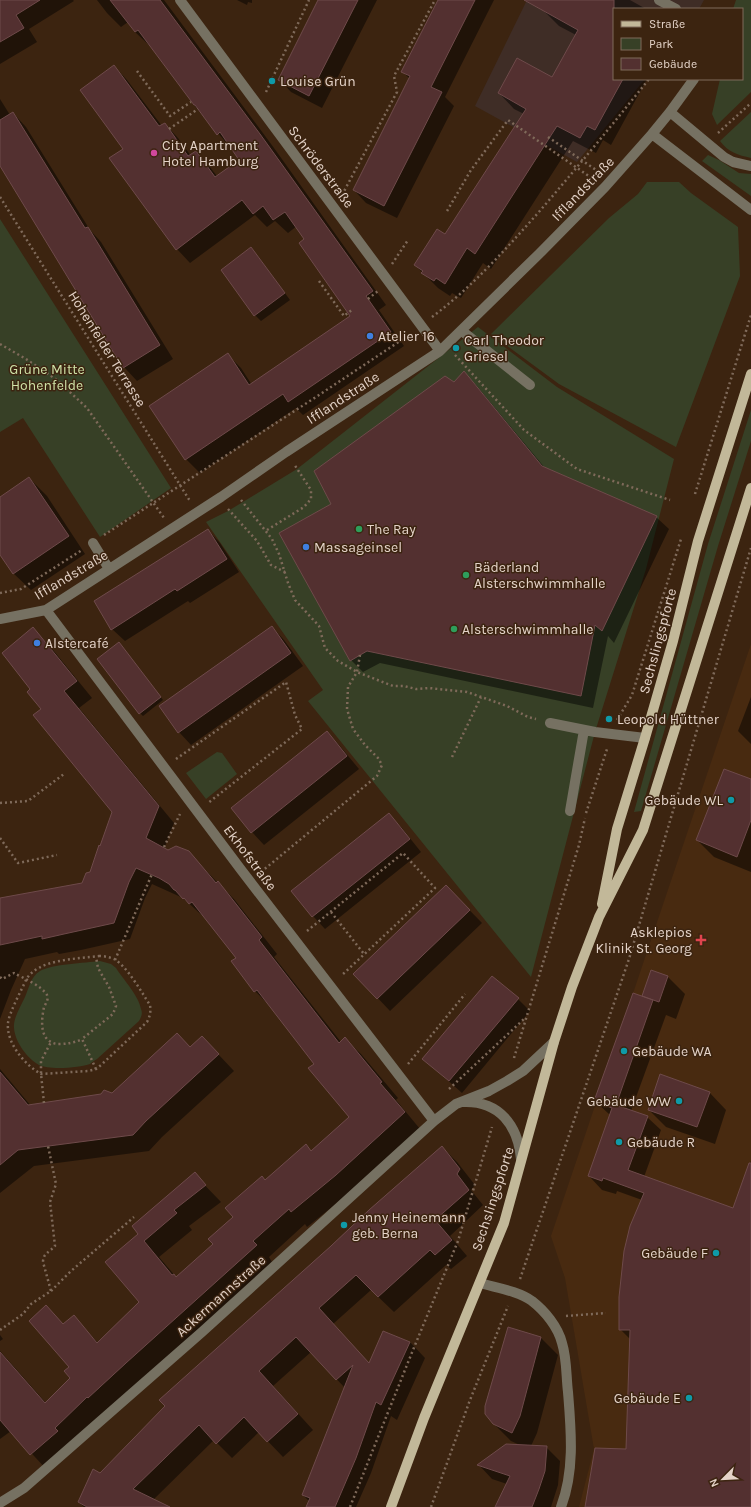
<svg xmlns="http://www.w3.org/2000/svg" width="751" height="1507" font-family="Karla,sans-serif">
  <style>
    .commercial { fill: #3f2d26 }
    .built { fill: #482a10 }
    .green { fill: #374026 }
    .shadow { fill: #0007 }
    .building { fill: #533030; stroke: #6e4a4a }
    .lines { fill: none; stroke-linecap: round; stroke-linejoin: round }
    .path { stroke: #7f6a5a; stroke-width: 2.5; stroke-dasharray: 2 3; stroke-linecap: butt }
    .minor { stroke: #767162; stroke-width: 10 }
    .major { stroke: #c2b899; stroke-width: 10 }
    .culture-dot { fill: #0f9aa8; stroke: #3c2410; stroke-width: 1.5 }
    .hotel-dot { fill: #d1479c; stroke: #3c2410; stroke-width: 1.5 }
    .shop-dot { fill: #3f7fe0; stroke: #3c2410; stroke-width: 1.5 }
    .leisure-dot { fill: #2e9e5b; stroke: #3c2410; stroke-width: 1.5 }
    .health-dot { fill: #e0444e; stroke: #3c2410; stroke-width: 1.5 }
    .labels { text-anchor: middle; dominant-baseline: central; stroke-width: 3; stroke-linejoin: round; paint-order: stroke }
    .poi-label { font-size: 14px; fill: #e4d3c8; stroke: #3c2410; text-anchor: start }
    .street-label { font-size: 14px; fill: #e4d3c8; stroke: #3c2410 }
    .park-label { font-size: 14px; fill: #cee2a7; stroke: #3c2410 }
  </style>
  <rect width="100%" height="100%" fill="#3c2410"/>
  <!-- commercial -->
  <path class="commercial" d="M527 0H704L699 9H614V79H645L577 162 475 106Z"/>
  <!-- built -->
  <path class="built" d="M751 644V1507H579L594 1449 565 1278 551 1236Z"/>
  <!-- green -->
  <path class="green" d="M736 0H751V92L717 125 712 114 720 79H742V9H733Z
    M751 112V158C738 155 728 152 720 141Z
    M708 155 719 160 739 173 751 174V196L702 161Z
    M647 182H679L691 193 738 227 740 276 676 447 559 384 491 334 609 218 638 194Z
    M0 219 171 488 100 537 23 418 0 432Z
    M478 327 557 387 674 459 646 569 595 732 531 977 308 701 323 690 206 522 228 511 297 469Z
    M751 410V441L718 546 641 811 634 812 708 544Z
    M217 752 222 753 237 774 206 799 186 773Z
    M100 961 111 964 116 968C123 979 139 996 141 1009 143 1014 141 1017 139 1021L97 1059C95 1060 92 1062 90 1064 80 1068 48 1070 39 1065 27 1058 15 1042 14 1028 13 1018 21 1006 25 997 29 988 31 976 40 971 52 964 85 963 100 961Z"/>
  <!-- shadow -->
  <path class="shadow" d="M5 0H73L74 1 29 29 37 42 0 64V3Z
    M97 0H164L274 148 386 305 379 310 404 346 303 415 296 408 200 473 186 459 227 354 241 368 252 385 352 316 306 239 297 226 288 233 275 221 267 227 255 215 190 263 177 249 124 149 114 66 127 80 162 126 165 124 178 138 191 156 196 152 209 166 217 176 241 160 194 105 150 45H149L135 32 128 22 121 27 107 13Z
    M237 0H252V3L248 2 247 5Z
    M319 0H377L322 108 291 92 279 79Z
    M439 0H494L445 97 454 106 397 218 366 203 354 190 410 79 403 72Z
    M549 0H630L646 9H614V79H647L611 145 603 140 596 153 573 141 491 269 483 263 461 298 452 293 450 296 438 288 415 265 445 236 524 114 514 109 499 93 552 78 576 35 559 26 543 10Z
    M0 99 10 115 13 113 26 127 90 230 101 242 173 359 137 381 124 367 0 165Z
    M257 255 290 300 261 321 255 315Z
    M464 373 476 385 545 468 656 517 669 529 614 643 608 636 593 708 380 663 363 672 351 660 333 504Z
    M29 478 47 496 85 554 31 590 13 573 0 553V498Z
    M208 530 220 543 239 572 190 603 188 601 125 641 112 629Z
    M272 627 284 640 303 666 191 745 179 732Z
    M33 629 49 645 92 698 79 708 174 823 164 849 168 851 188 852 218 883 234 899 277 954 274 957 341 1042 345 1039 361 1054 398 1098 396 1100 420 1129 352 1191 307 1227 305 1224 269 1257 272 1262 47 1470 11 1431 0 1439V1351L46 1403 72 1378 64 1325 74 1317 98 1343 141 1302 139 1234 194 1174 221 1202 189 1226 192 1230 159 1257 177 1278 214 1244 234 1217 266 1181 312 1152 350 1117 315 1064 271 1007 255 991 237 958 206 919 183 898 152 884 145 898 130 939 81 950 59 954 57 952 25 959 11 990 0 1019V900L83 884 91 872 113 812 42 709 32 689Z
    M121 646 163 700 143 716 140 713Z
    M751 697V744L738 731Z
    M327 732 339 745 359 769 264 845 252 832 232 808Z
    M751 781V872L714 857 697 840Z
    M389 815 401 827 421 852 325 929 313 916Z
    M446 886 482 923 390 1011 355 974Z
    M652 971 668 977 685 994 676 1019 666 1015 631 1111 647 1117 661 1130 644 1177 733 1209 751 1161V1507H586L627 1450 630 1339 620 1329 642 1200 617 1191 616 1194 602 1190 589 1176 610 1115 595 1101 646 999 643 996Z
    M518 999 530 1011 462 1093 424 1059Z
    M177 1034 191 1048 202 1037 234 1071 162 1137 149 1151 34 1166 0 1193V1069L31 1106 112 1094Z
    M709 1092 726 1110 715 1144 666 1127 649 1110Z
    M442 1147 457 1162 475 1185 471 1190 483 1205 450 1236 467 1256 451 1269 446 1265 394 1312 371 1290 333 1324 369 1364 384 1332 410 1342 425 1358 397 1420 391 1416 371 1473 356 1507H307L309 1501 303 1495 345 1388 311 1352 273 1386 313 1430 283 1457 259 1432 232 1458 214 1440 153 1500 168 1507H84L79 1502 100 1474Z
    M0 1335 3 1339 0 1341Z
    M541 1338 558 1355 537 1433 531 1446 546 1447 560 1461 558 1485 551 1507H496L507 1484 492 1479 479 1465 520 1445 511 1441 494 1424Z"/>
  <!-- building -->
  <path class="building" d="M0 0H40L16 15 24 28 0 42Z
    M110 0H160L260 134 373 291 366 296 391 332 288 402 283 394 185 460 149 406 228 353 249 385 350 316 299 243 304 239 285 212 273 220 263 206 253 214 242 200 176 250 109 158 123 149 80 90 114 65 159 126 165 123 188 156 196 151 215 177 239 160 220 132 217 135 195 105H194L138 30 135 32Z
    M318 0H358L309 96 278 80Z
    M438 0H475L431 87 442 92 384 206 353 190 410 76 401 72Z
    M524 0H614V79H623L595 130 587 126 580 138 557 126 475 254 467 248 445 284 436 278 434 281 421 273 423 271 414 265 437 229 445 234 526 109 498 93 517 58 552 77 578 30Z
    M13 112 85 228 88 227 160 345 123 368 0 166V120Z
    M251 247 285 293 254 316 221 270Z
    M464 371 542 466 657 516 602 631 595 625 581 696 367 651 350 661 279 533 331 504 314 471 445 376 454 382Z
    M29 477 69 536 13 574 0 555V497Z
    M208 529 227 559 177 591 175 589 111 630 94 601Z
    M272 626 291 653 178 733 159 706Z
    M33 627 77 681 64 691 159 806 146 838 168 850 176 846 189 851 216 883 218 881 262 937 259 940 339 1043 345 1037 382 1082 380 1083 405 1112 336 1175 291 1212 289 1209 253 1241 257 1245 126 1363 88 1398 87 1397 55 1428 58 1431 30 1455 0 1420V1352L45 1403 70 1378 64 1371 69 1367 29 1321 46 1305 63 1324 74 1315 97 1343 139 1302 105 1262 138 1234 132 1226 195 1172 206 1185 174 1210 177 1213 144 1241 172 1275 174 1274 176 1277 213 1244 208 1239 233 1217 225 1208 262 1176 265 1180 306 1144 311 1151 349 1117 308 1068 314 1064 257 990 254 992 231 961 236 958 192 902 189 904 184 898 183 899 175 890H174L169 884 159 878 136 868 129 882 114 923 64 934 42 939V936L0 945V898L82 883 86 873 90 872 99 845 100 846 112 812 33 715 41 709 27 692 30 689 2 653Z
    M119 642 161 697 139 714 97 659Z
    M327 731 347 756 251 833 231 808Z
    M724 769 751 779V820L737 857 696 840Z
    M389 813 410 839 312 917 291 891Z
    M446 885 470 910 377 999 353 974Z
    M651 970 668 976 659 1002 642 996Z
    M492 976 519 998 449 1081 422 1059Z
    M633 993 653 1000 616 1105 648 1116 628 1170 733 1208 749 1163H751V1507H585L595 1448 626 1449 630 1330H619V1297L624 1251 630 1226 644 1193 603 1178 602 1181 588 1176 612 1108 594 1101Z
    M177 1033 190 1047 202 1036 219 1054 146 1121 133 1135 18 1150 0 1165V1072L28 1105 101 1094 104 1090 112 1093Z
    M660 1074 710 1092 697 1127 648 1110Z
    M442 1146 460 1169 457 1174 469 1190 435 1220 452 1240 435 1255 430 1250 378 1297 356 1275 319 1308 369 1363 383 1331 410 1342 381 1405 376 1402 356 1458 335 1507H306L310 1498 302 1495 353 1365 336 1380 296 1337 259 1371 298 1414 267 1442 244 1417 216 1444 199 1425 133 1489 170 1507H87L78 1502 93 1469 100 1473 165 1406 159 1400 331 1246 369 1210Z
    M508 1327 541 1337 520 1416 512 1433 493 1424 485 1414V1406Z
    M506 1444 547 1446 545 1471 539 1489 532 1507H495L510 1476 477 1465Z"/>
  <g class="lines">
    <!-- path -->
    <path class="path" d="M137 71 170 116 191 102
      M266 92 309 0
      M169 129 198 109
      M718 133 751 103
      M548 137 599 172
      M342 195 397 92 394 76 435 0
      M0 197 190 501
      M447 211 471 170 508 120 593 179
      M392 264 408 240
      M319 281 344 316 353 309
      M368 299 378 291
      M432 317C472 287 505 250 538 213 576 169 613 124 649 79
      M0 344 26 359 57 380 87 408 164 518
      M455 355 524 430 577 469 670 500
      M695 494 751 315
      M241 500 272 539 279 554 288 583 295 600 319 626 325 648 338 661 357 672 393 686H404L416 689 429 688 467 692 507 706 528 717 536 719
      M228 509 257 541 271 565 285 572
      M267 530 304 507 311 499V490L294 464
      M104 535 319 395 409 335
      M0 593 21 589 82 550
      M617 720 632 695 681 539
      M452 757 481 697
      M176 759 286 682 295 715 302 729 208 803
      M0 803 28 801 64 774
      M586 813 607 749
      M0 838 18 863 57 855
      M164 847 180 814
      M261 872 377 776 382 765 378 758 365 745 353 729 347 709 348 687 357 672 360 655
      M331 912 364 954
      M307 931 403 853 435 888 341 976
      M99 956C104 956 109 957 114 959 127 966 142 993 150 1005 151 1012 150 1016 147 1022L101 1065 96 1069 88 1071 41 1074C25 1065 6 1043 8 1023 9 1013 21 991 26 980 37 959 77 959 99 956Z
      M115 960 152 874
      M0 977 2 979 14 973C23 978 42 986 47 995 49 999 46 1003 44 1007 42 1017 40 1031 47 1039 50 1042 54 1044 58 1044 67 1044 74 1043 82 1039
      M514 1058 579 845 585 818
      M408 1064 465 994
      M96 1069 82 1039 113 1014 116 1006 109 987 98 968 96 957
      M449 1089 524 1019
      M44 1103 41 1074V1061L51 1042
      M520 1279 629 959 751 548
      M51 1291 71 1271 134 1217
      M566 1316 606 1313
      M0 1330 23 1314 31 1304 51 1291 43 1262C43 1253 50 1252 55 1246L50 1202 56 1184 48 1146
      M350 1507 413 1350 458 1241 492 1127
      M431 1507 470 1400 508 1306"/>
    <!-- minor -->
    <path class="minor" d="M180 0 440 351
      M659 0 676 9
      M670 112 724 157 733 162 751 166
      M652 134 751 210
      M462 331 530 385
      M93 543 109 569
      M46 610 242 871 434 1121
      M0 619 46 610 221 497 286 452 440 351 539 254 605 187 652 134 670 112 694 79
      M550 723 595 732 645 738
      M570 811 584 730
      M464 1102C499 1101 518 1125 521 1159
      M480 1283C497 1288 518 1291 532 1301 545 1311 558 1327 562 1343 567 1359 566 1376 568 1392 571 1430 575 1470 561 1507
      M0 1503 24 1488 202 1332 434 1121 456 1104 489 1091 507 1081 523 1071 554 1042"/>
    <!-- major -->
    <path class="major" d="M602 904 617 829 645 738 673 641 698 541 751 374
      M391 1507 424 1418 504 1223 554 1042 572 987 599 917 643 830 751 488"/>
  </g>
  <!-- markers -->
  <g class="culture-dot">
    <circle cx="272" cy="81" r="4"/>
    <circle cx="456" cy="348" r="4"/>
    <circle cx="609" cy="719" r="4"/>
    <circle cx="731" cy="800" r="4"/>
    <circle cx="624" cy="1051" r="4"/>
    <circle cx="679" cy="1101" r="4"/>
    <circle cx="619" cy="1142" r="4"/>
    <circle cx="344" cy="1225" r="4"/>
    <circle cx="716" cy="1253" r="4"/>
    <circle cx="689" cy="1398" r="4"/>
  </g>
  <circle class="hotel-dot" cx="154" cy="153" r="4"/>
  <g class="shop-dot">
    <circle cx="370" cy="336" r="4"/>
    <circle cx="306" cy="547" r="4"/>
    <circle cx="37" cy="643" r="4"/>
  </g>
  <g class="leisure-dot">
    <circle cx="359" cy="529" r="4"/>
    <circle cx="466" cy="575" r="4"/>
    <circle cx="454" cy="629" r="4"/>
  </g>
  <path class="health-dot" d="M699 934h4v4h4v4h-4v4h-4v-4h-4v-4h4z"/>
  <g class="labels">
    <!-- poi labels -->
    <g class="poi-label">
      <text x="280" y="81">Louise Grün</text>
      <text x="162" y="145">City Apartment<tspan x="162" dy="16">Hotel Hamburg</tspan></text>
      <text x="378" y="336">Atelier 16</text>
      <text x="464" y="340">Carl Theodor<tspan x="464" dy="16">Griesel</tspan></text>
      <text x="367" y="529">The Ray</text>
      <text x="314" y="547">Massageinsel</text>
      <text x="474" y="567">Bäderland<tspan x="474" dy="16">Alsterschwimmhalle</tspan></text>
      <text x="462" y="629">Alsterschwimmhalle</text>
      <text x="45" y="643">Alstercafé</text>
      <text x="617" y="719">Leopold Hüttner</text>
      <text x="723" y="800" text-anchor="end">Gebäude WL</text>
      <text x="692" y="932" text-anchor="end">Asklepios<tspan x="692" dy="16">Klinik St. Georg</tspan></text>
      <text x="632" y="1051">Gebäude WA</text>
      <text x="671" y="1101" text-anchor="end">Gebäude WW</text>
      <text x="627" y="1142">Gebäude R</text>
      <text x="352" y="1217">Jenny Heinemann<tspan x="352" dy="16">geb. Berna</tspan></text>
      <text x="708" y="1253" text-anchor="end">Gebäude F</text>
      <text x="681" y="1398" text-anchor="end">Gebäude E</text>
    </g>
    <!-- street labels -->
    <g class="street-label">
      <text transform="translate(321 167) rotate(53)">Schröderstraße</text>
      <text transform="translate(583 189) rotate(-46)">Ifflandstraße</text>
      <text transform="translate(107 349) rotate(58)">Hohenfelder Terrasse</text>
      <text transform="translate(343 398) rotate(-33)">Ifflandstraße</text>
      <text transform="translate(71 575) rotate(-31)">Ifflandstraße</text>
      <text transform="translate(658 641) rotate(-75)">Sechslingspforte</text>
      <text transform="translate(250 858) rotate(53)">Ekhofstraße</text>
      <text transform="translate(493 1199) rotate(-72)">Sechslingspforte</text>
      <text transform="translate(221 1296) rotate(-42)">Ackermannstraße</text>
    </g>
    <!-- park labels -->
    <g class="park-label">
      <text x="47" y="369">Grüne Mitte<tspan x="47" dy="16">Hohenfelde</tspan></text>
    </g>
  </g>
  <!-- legend -->
  <rect x="613" y="8" width="130" height="72" fill="#3c2410" stroke="#7f6a5a"/>
  <rect x="621" y="21" width="20" height="6" fill="#c2b899" stroke="#7f6a5a"/>
  <text x="649" y="28" font-size="12" fill="#e4d3c8">Straße</text>
  <rect x="621" y="38" width="20" height="12" fill="#374026" stroke="#7f6a5a"/>
  <text x="649" y="48" font-size="12" fill="#e4d3c8">Park</text>
  <rect x="621" y="58" width="20" height="12" fill="#533030" stroke="#7f6a5a"/>
  <text x="649" y="68" font-size="12" fill="#e4d3c8">Gebäude</text>
  <!-- north arrow -->
  <g transform="translate(723 1479) rotate(246)" stroke="#3c2410" stroke-width="3" paint-order="stroke">
  <path d="M0-3L7 15L0 10L-7 15Z" fill="#e4d3c8"/>
  <text y="-6" font-size="11" font-weight="bold" text-anchor="middle" fill="#e4d3c8">N</text>
  </g>
</svg>
